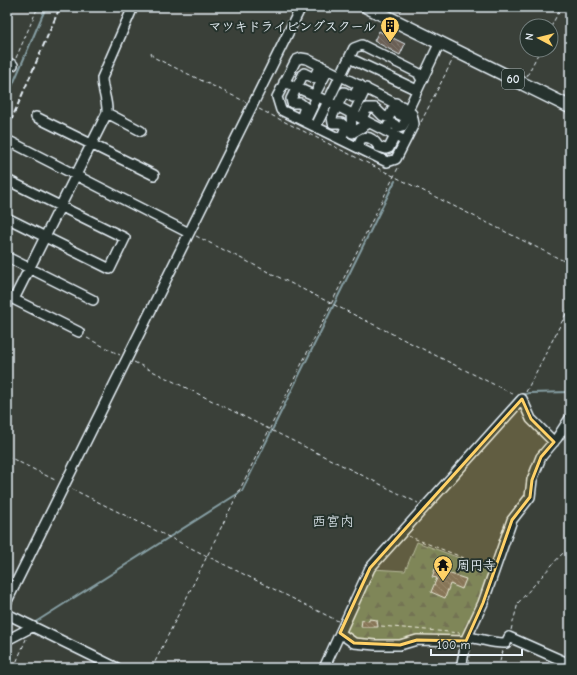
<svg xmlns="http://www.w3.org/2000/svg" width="577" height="675" font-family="'Comic Neue','Klee One',sans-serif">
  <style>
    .forest { fill: url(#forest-firs); stroke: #a4b2a7 }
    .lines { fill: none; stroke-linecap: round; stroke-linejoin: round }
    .stream { stroke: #869ea3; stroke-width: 2 }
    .building { fill: url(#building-back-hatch); stroke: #e8f1f8 }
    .minor-casing { stroke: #e8f1f8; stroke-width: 12 }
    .major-casing { stroke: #e8f1f8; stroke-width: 15 }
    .path { stroke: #e8f1f8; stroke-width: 1; stroke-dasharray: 4 3; stroke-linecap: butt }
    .minor { stroke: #26332d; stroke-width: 9 }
    .major { stroke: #26332d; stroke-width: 12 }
    .rail { stroke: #e8f1f8; stroke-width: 2; stroke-dasharray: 6 3; stroke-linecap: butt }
    .marked { fill: #ffd166; fill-opacity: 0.2; stroke: #ffd166; stroke-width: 3; stroke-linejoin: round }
    .labels { text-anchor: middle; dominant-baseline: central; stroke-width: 4; stroke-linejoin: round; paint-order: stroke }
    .shield { fill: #26332d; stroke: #aeb8bb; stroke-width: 1 }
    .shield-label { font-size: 12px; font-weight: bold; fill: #e8f1f8 }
    .poi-label { font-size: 13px; font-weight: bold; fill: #e8f1f8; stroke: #26332d; text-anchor: end }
    .neighbourhood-label { font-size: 14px; fill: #e8f1f8; stroke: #26332d }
  </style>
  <defs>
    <pattern id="forest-firs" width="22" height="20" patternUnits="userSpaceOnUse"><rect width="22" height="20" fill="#5f7356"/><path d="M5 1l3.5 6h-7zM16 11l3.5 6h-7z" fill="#515b4f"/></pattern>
    <pattern id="building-back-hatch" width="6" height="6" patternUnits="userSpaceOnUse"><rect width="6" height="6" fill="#6a5f54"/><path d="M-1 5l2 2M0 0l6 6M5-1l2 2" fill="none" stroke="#7f766d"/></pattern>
  </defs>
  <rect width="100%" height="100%" fill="#3a4039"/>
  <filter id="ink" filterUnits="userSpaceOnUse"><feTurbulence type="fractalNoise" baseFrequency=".025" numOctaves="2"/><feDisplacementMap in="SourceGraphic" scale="8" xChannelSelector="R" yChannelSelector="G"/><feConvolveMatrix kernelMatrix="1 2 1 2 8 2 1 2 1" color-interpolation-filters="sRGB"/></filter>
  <g filter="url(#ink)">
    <!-- forest -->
    <path class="forest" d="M417 542 491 570 464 639 400 643 354 640 342 632 372 569 405 571Z"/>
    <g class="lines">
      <!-- stream -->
      <path class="stream" d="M7 98 46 7
        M486 432 517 397 529 393 570 392
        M34 623 242 491 395 181"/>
    </g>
    <!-- building -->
    <path class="building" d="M385 30 391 33 389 36 405 44 400 55 374 41 379 31 383 33Z
      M435 569 466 579 462 589 450 584 445 598 431 592 437 578 432 577Z
      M369 619 377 620 378 627H361L362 620 369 621Z"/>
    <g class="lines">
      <!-- minor casing -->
      <g class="minor-casing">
        <path id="minor" d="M301 58 307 59 408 110 412 114 414 124 396 159 387 162 281 110 277 97 296 60Z
          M349 58 417 90
          M7 62 13 65
          M284 82 327 101 405 141
          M314 96 328 70
          M408 110 440 42
          M107 113 141 131
          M351 113 352 133 369 123
          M353 115 366 88
          M36 117 154 175
          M301 119 305 107 300 103H292L291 99 304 73 314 78 320 65
          M362 119 367 108H375L383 116 389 117 396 103
          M306 120 317 97
          M316 126 354 48 362 45 418 73 422 80
          M385 131 390 123 394 124 398 128 402 127 407 118 398 114 402 106
          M341 139 346 127 341 123H333L332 117 344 92 353 97 360 85
          M11 142 189 233
          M357 147 361 139C369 134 375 141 379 147L386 149 389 148 395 136
          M7 180 125 238 110 269 7 218
          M7 257 93 300
          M7 296 79 332
          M14 299 107 113C108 101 102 90 102 78L133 7
          M7 601 301 7
          M7 614 117 668
          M340 633 354 643 375 645H400L417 640 466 641
          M467 637C480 638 492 644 506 643L509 637 570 664
          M7 640 32 627
          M324 668 370 568 522 399 531 419 554 442
          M461 668 467 637 483 603 512 520 530 497 532 480 541 457 557 438 570 418"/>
      </g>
      <!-- major casing -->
      <g class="major-casing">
        <path id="major" d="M367 7 570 107"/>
      </g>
      <!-- path -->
      <path class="path" d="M400 12 403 7
        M551 27 561 7
        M151 53 153 57 246 102
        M16 58 38 7
        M527 76 540 50
        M7 79 10 72
        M259 109 570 264
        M421 122 453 59
        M196 236 515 395
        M87 338 120 355
        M134 362 418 503
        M526 392 570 306
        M7 456 57 481
        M72 489 338 621
        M408 536 487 567
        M381 626 460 633
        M511 630 518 603 560 556 570 547
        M14 668 26 639
        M152 668 399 166
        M498 668 503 651"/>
      <!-- minor -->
      <use href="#minor" class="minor"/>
      <!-- major -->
      <use href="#major" class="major"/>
      <!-- rail -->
      <path class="rail" d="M7 130 60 7"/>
    </g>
  </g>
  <!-- marked area -->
  <path class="marked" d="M522 399 531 419 554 442 541 457 532 480 530 497 512 520 483 603 466 641 417 640 400 645 354 643 340 633 370 568Z"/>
  <!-- icons -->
  <defs>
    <g id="building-pin" transform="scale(1)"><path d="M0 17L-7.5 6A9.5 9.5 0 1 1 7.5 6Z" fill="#ffd166" stroke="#26332d"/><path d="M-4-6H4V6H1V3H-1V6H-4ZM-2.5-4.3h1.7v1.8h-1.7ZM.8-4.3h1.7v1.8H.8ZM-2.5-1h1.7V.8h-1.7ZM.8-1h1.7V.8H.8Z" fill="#111"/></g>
    <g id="temple-pin" transform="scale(1)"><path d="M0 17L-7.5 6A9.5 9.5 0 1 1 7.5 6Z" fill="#ffd166" stroke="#26332d"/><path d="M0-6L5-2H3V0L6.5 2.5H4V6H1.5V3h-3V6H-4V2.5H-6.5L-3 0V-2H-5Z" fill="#111"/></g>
  </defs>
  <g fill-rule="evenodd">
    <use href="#building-pin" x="390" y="26"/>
    <use href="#temple-pin" x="443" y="565"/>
  </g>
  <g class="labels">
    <!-- shield labels -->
    <rect class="shield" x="502" y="69" width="22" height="20" rx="3"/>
    <g class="shield-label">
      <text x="513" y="79">60</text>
    </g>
    <!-- poi labels -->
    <g class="poi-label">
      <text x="376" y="26">マツキドライビングスクール</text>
      <text x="457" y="565" text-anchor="start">周円寺</text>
    </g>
    <!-- neighbourhood labels -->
    <g class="neighbourhood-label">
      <text x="333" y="521">西宮内</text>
    </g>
  </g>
  <!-- margin -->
  <rect width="577" height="675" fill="none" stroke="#26332d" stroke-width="24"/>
  <rect x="12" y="12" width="553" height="651" fill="none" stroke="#e8f1f8" stroke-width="1.5" filter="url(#ink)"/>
  <!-- north arrow -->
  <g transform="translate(539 38) rotate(277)"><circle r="19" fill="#26332d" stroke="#747f7e"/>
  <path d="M0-3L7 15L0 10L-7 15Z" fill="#ffd166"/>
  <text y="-6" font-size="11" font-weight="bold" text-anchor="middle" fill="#e8f1f8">N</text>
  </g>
  <!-- scale -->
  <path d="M431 649v6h91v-6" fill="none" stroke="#e8f1f8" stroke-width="2"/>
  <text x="437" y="649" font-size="12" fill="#e8f1f8" stroke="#26332d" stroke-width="3" paint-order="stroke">100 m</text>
</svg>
